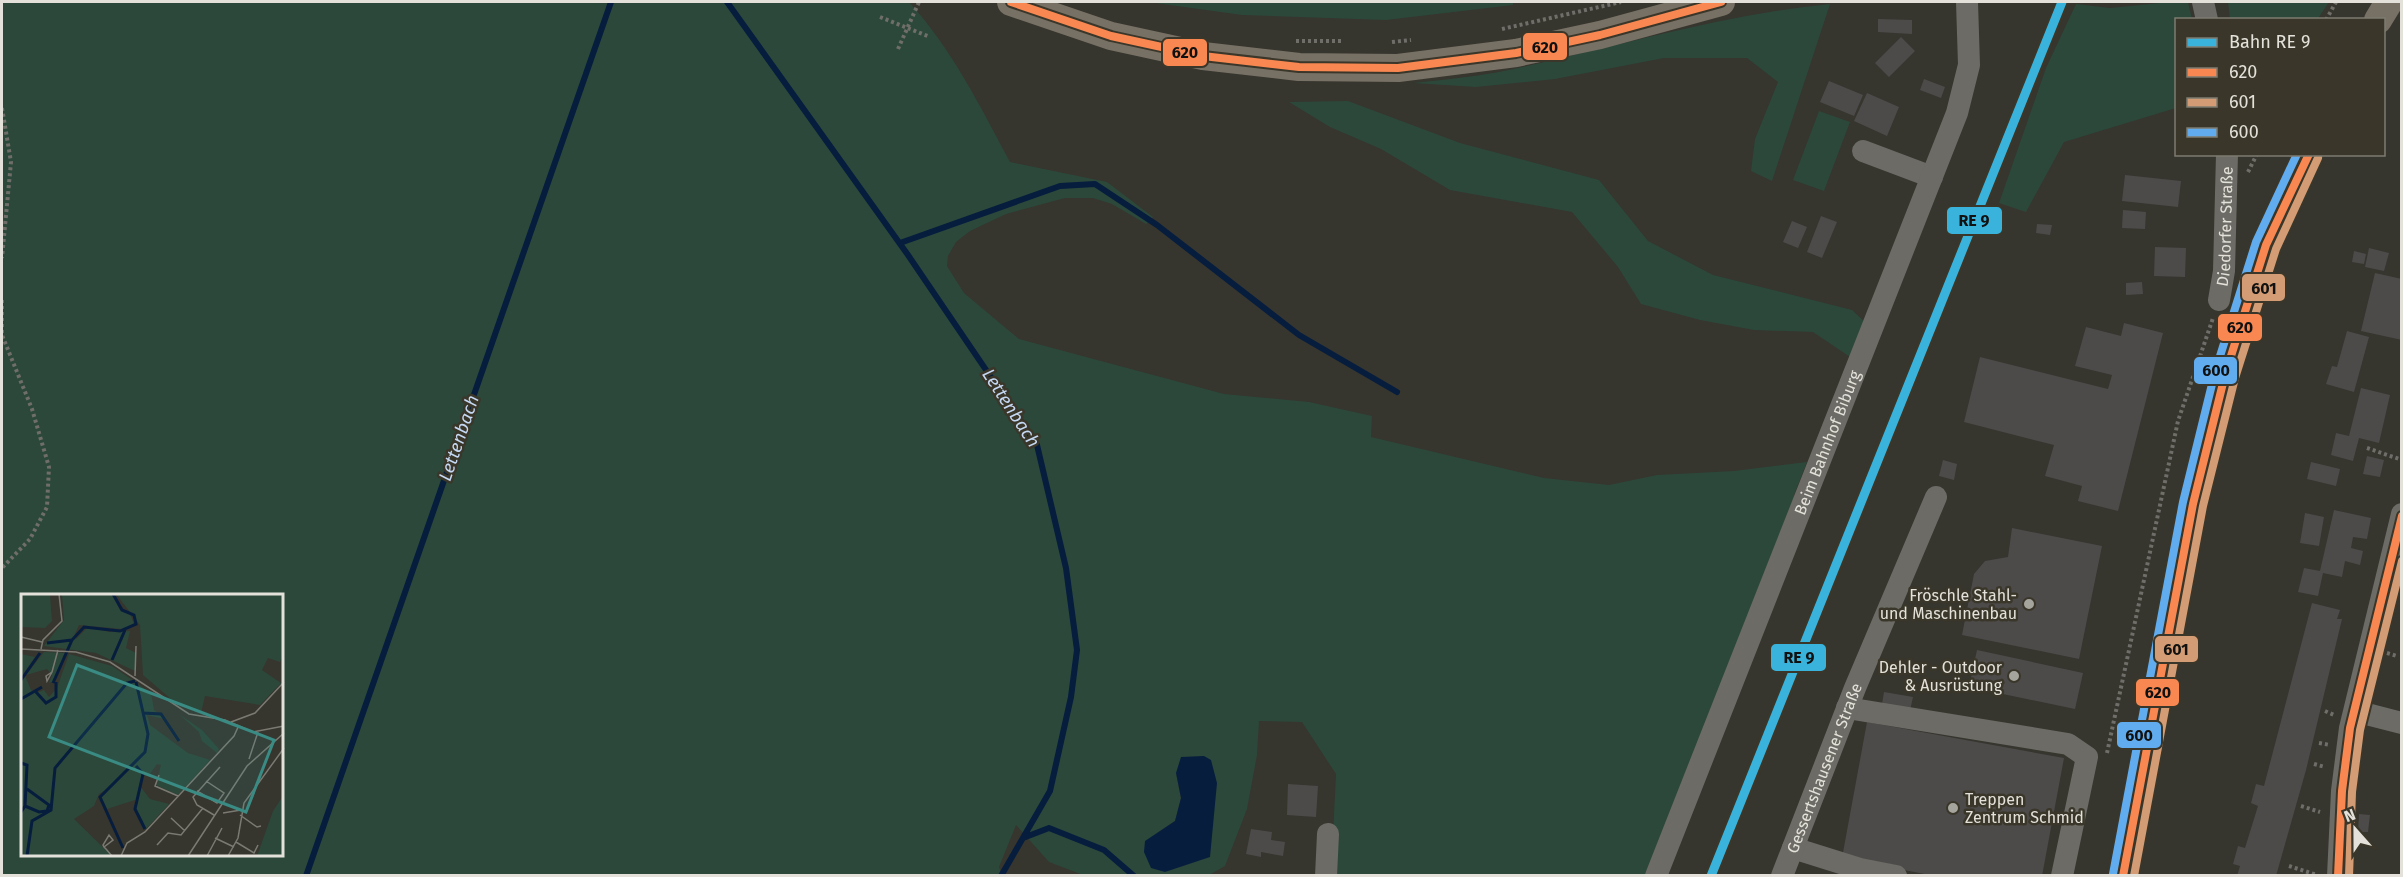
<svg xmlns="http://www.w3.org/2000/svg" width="2403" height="877" font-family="'Fira Sans',sans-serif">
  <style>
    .green { fill: #2c483a; fill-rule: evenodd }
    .water { fill: #061d3e }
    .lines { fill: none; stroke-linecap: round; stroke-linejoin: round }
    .stream { stroke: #061d3e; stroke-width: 6 }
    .building { fill: #4d4b4a }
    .path { stroke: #6f6e69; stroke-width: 4; stroke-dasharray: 3 3; stroke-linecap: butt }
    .minor { stroke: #6c6b65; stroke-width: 22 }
    .major { stroke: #777065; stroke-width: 28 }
    .bus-1-casing { stroke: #3a372a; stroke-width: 12 }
    .bus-2-casing { stroke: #3a372a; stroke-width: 12 }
    .bus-3-casing { stroke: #3a372a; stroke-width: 12 }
    .bus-1 { stroke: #f88751; stroke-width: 8 }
    .bus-2 { stroke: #d39c74; stroke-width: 8 }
    .bus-3 { stroke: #60acee; stroke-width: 8 }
    .rail-1-casing { stroke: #3a372a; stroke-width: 14 }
    .rail-1 { stroke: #3ab3dc; stroke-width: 9 }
    .poi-dot { fill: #a6a59d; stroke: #3a372a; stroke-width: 2 }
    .labels { text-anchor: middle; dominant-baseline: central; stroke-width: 5; stroke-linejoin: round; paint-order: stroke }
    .street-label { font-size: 16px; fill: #e3e1d9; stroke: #3a372a }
    .poi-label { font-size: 16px; fill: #e3e1d9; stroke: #3a372a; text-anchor: end }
    .water-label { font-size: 18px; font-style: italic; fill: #c5d8f3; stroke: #3a372a }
    .inset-river { fill: none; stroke: #061d3e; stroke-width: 3 }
    .inset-road { fill: none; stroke: #7b7a72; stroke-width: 1.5 }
    .view { fill: #398b83; fill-opacity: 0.15; stroke: #398b83; stroke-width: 3 }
    .inset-edge { fill: none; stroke: #e3e1d9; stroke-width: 3 }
    .line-badge { stroke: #3a372a; stroke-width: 2 }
    .pale-badge-label { font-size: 16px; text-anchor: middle; font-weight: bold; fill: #111 }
  </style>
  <rect width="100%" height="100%" fill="#36352e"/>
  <!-- green -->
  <path class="green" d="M2 2H909C952 49 980 106 1010 162L1107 182 1153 217 1146 224 1112 204 1093 198H1065L1006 214 970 231 956 242 948 256 947 266 964 293 1019 339 1224 394 1309 402 1372 416 1371 437 1544 478 1609 485 1657 475 1734 471 1807 462 1794 495V519L1645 875H1331L1336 774 1302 722 1259 721 1257 755 1247 809 1225 866 1209 875H1083L1049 862 1016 825 999 867 1002 875 2 876ZM22 595H282V854H22ZM1176 773 1209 857 1157 833 1175 821 1181 798Z
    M1148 2H1513V5L1386 20 1242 15Z
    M2170 2H2188L2192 19 2176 20V108L2064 142 2026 212 1999 203 2046 68 2076 4 2110 8Z
    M2228 2H2329L2317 20 2230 19Z
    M1830 4 1772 181 1751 171 1755 139 1778 82 1747 58H1664L1555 79 1476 87 1413 83C1442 80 1471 77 1499 72 1610 49 1718 15 1830 4Z
    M1348 101 1460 143 1599 180 1648 241 1713 275 1852 310 1867 324 1853 359 1813 332 1754 330 1700 320 1641 304 1618 267 1572 212 1450 190 1381 149 1330 127 1289 102Z
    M1819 111 1850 122 1824 191 1793 180Z"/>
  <!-- water -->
  <path class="water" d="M1204 756 1211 760 1217 783 1210 857 1165 872 1151 868 1144 852 1145 841 1175 821 1181 798 1176 773 1181 757Z"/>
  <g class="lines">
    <!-- stream -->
    <path class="stream" d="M727 2 908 255 1037 445 1066 568 1077 650 1071 697 1050 791 1001 876
      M900 243 1060 186 1095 184 1157 225 1299 335 1397 392
      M1023 838 1049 828 1104 850 1134 876
      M306 876 611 2"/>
  </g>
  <!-- building -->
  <path class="building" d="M1878 19 1912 20V34L1878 32Z
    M1901 37 1915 51 1889 77 1875 63Z
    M1924 79 1945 87 1941 98 1920 90Z
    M1829 81 1863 95 1854 116 1820 102Z
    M1867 93 1899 107 1887 136 1854 121Z
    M2125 175 2181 181 2178 207 2122 201Z
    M2123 210 2146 212 2145 229 2122 228Z
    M1821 216 1837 222 1822 258 1807 252Z
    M1792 221 1807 227 1798 248 1783 242Z
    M2037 224 2052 225 2050 235 2036 233Z
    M2155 247 2186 248 2185 277 2154 276Z
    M2369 248 2389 253 2384 271 2365 267Z
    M2354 251 2366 254 2364 264 2352 262Z
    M2375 273 2402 279V340L2361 331Z
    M2142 282 2143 294 2126 295V283Z
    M2124 323 2163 333 2118 511 2078 501 2082 486 2045 476 2054 445 1964 422 1980 357 2108 389 2112 375 2075 366 2086 327 2121 336Z
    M2347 331 2369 337 2354 392 2326 384 2332 366 2337 367Z
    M2361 388 2390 395 2379 443 2359 438 2353 461 2331 455 2336 433 2349 436Z
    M2367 456 2384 460 2380 477 2363 474Z
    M1943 460 1957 464 1954 480 1939 476Z
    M2311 462 2340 469 2336 486 2307 479Z
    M2334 510 2371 518 2367 539 2353 537 2351 548 2363 551 2360 565 2345 561 2342 577 2323 573 2318 596 2298 592 2304 568 2320 571Z
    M2305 513 2324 517 2319 546 2300 543Z
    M2012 528 2102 546 2079 659 1962 635 1974 574 1985 561 2008 557Z
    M2312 603 2340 610 2337 619H2342L2306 770 2276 876H2237L2240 866 2233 864 2238 846 2245 848 2258 806 2251 803 2256 784 2264 786Z
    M1977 650 2083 673 2075 709 1969 687Z
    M1884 692 1913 697 1909 715 1881 710Z
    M1867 722 2064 758 2042 876H1935L1842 858Z
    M1288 784 1318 786 1316 817 1287 815Z
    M2359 814 2370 815 2368 832H2358Z
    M1251 829 1272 832 1271 840 1285 842 1283 856 1261 852V857L1246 854Z"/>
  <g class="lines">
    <!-- path -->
    <path class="path" d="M880 17 930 37
      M2326 20 2336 2
      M1502 29 1621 2
      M1296 41H1342
      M1392 42 1411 40
      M898 49 919 2
      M2 108 11 162 2 258
      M2248 172 2257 154
      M2 300V335L32 409 49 467 47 507 30 539 2 568
      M2367 448 2402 460
      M2387 653 2397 656
      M2325 711 2334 715
      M2319 743 2330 745
      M2107 753 2178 421 2213 318
      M2314 764 2325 767
      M2301 806 2320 812
      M2289 866 2317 875"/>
    <!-- minor -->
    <g class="minor">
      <path d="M2203 2 2207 20"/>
      <path d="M1863 151 1932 177"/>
      <path id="s1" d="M2219 300 2224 271 2227 154"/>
      <path d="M1847 708 2068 744 2087 757 2062 876"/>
      <path d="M2355 711 2402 723"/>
      <path d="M1793 848 1860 869 1896 876"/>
      <path d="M1326 876 1328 834"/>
      <path id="s2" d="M1656 876 1957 113 1969 65 1967 2"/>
      <path id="s3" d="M1782 876 1855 688 1936 497"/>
      <path d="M2338 876 2342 791 2350 728 2402 514"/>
    </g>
    <!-- major -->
    <path class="major" d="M1011 2 1111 36 1203 56 1299 67 1398 68 1516 53 1600 35 1721 2
      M2378 20 2389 2
      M2123 876 2193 504 2225 375 2266 245 2309 154"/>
    <!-- bus-1 casing -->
    <g class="bus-1-casing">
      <path id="bus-1" d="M1011 2 1111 36 1203 56 1299 67 1398 68 1516 53 1600 35 1721 2
        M2123 876 2193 504 2225 375 2266 245 2309 154
        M2338 876 2342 791 2350 728 2402 516"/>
    </g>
    <!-- bus-2 casing -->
    <g class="bus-2-casing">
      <path id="bus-2" d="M2134 876 2203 506 2235 378 2276 249 2318 158
        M2349 876 2352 792 2360 730 2402 561"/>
    </g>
    <!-- bus-3 casing -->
    <g class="bus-3-casing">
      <path id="bus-3" d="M2113 874 2183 502 2215 372 2256 242 2297 154"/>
    </g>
    <!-- bus-1 -->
    <use href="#bus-1" class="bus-1"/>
    <!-- bus-2 -->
    <use href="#bus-2" class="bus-2"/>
    <!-- bus-3 -->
    <use href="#bus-3" class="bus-3"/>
    <!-- rail-1 casing -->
    <g class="rail-1-casing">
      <path id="rail-1" d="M1711 876 2062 2"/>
    </g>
    <!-- rail-1 -->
    <use href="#rail-1" class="rail-1"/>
  </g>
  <!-- markers -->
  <g class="poi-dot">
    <circle cx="2029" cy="604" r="6"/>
    <circle cx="2014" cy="676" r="6"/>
    <circle cx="1953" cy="808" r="6"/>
  </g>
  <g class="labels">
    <!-- street labels -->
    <g class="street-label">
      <text stroke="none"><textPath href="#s1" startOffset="74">Diedorfer Straße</textPath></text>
      <text stroke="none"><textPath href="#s2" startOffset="466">Beim Bahnhof Biburg</textPath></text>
      <text stroke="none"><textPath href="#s3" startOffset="116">Gessertshausener Straße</textPath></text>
    </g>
    <!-- poi labels -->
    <g class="poi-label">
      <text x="2017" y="595">Fröschle Stahl-<tspan x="2017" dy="18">und Maschinenbau</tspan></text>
      <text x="2002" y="667">Dehler - Outdoor<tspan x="2002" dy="18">&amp; Ausrüstung</tspan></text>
      <text x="1965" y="799" text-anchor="start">Treppen<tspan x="1965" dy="18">Zentrum Schmid</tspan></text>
    </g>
    <!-- water labels -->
    <g class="water-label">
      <text transform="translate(1011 408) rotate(57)">Lettenbach</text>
      <text transform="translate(459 438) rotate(-71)">Lettenbach</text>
    </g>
  </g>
  <!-- overview -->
  <g transform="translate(21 594)">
    <rect width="262" height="262" fill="#36352e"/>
    <path d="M0 0 29 1 31 27 24 34 0 33ZM91 0 99 16 109 20 113 30 101 35 58 31 53 42 55 45 67 33 88 38 109 37 105 54 115 59 114 77 75 59 23 52 43 26 41 1ZM95 0H262V60L259 68 247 64 241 76 260 89 239 111 184 102 180 119 157 111 122 81 119 31ZM23 58 44 59 33 87 28 89 31 81 26 75 5 81ZM0 60 14 63 3 79 10 96 15 99 23 96 28 103 36 94 48 60 91 72 130 99 133 116 143 125 126 121 129 131 167 159 189 166 157 201 135 191 140 171 136 170 129 180H122L119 192 129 205 148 210 125 235 115 216 114 206 86 215 80 203 84 196 78 200 73 212 53 225 91 262H0ZM158 120 181 136 198 155 196 159 181 147 178 138ZM262 202V262H236L252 217Z" fill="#2c483a"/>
    <path class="inset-river" d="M26 49 51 46M91 66 104 36M0 86 19 59M32 89 51 46 63 33 99 37 115 30 113 21 101 16 92 0M15 98 25 109 35 103V88M0 105 21 93M122 119 140 120 158 147M0 169 6 171 4 212 0 218M115 172 122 180 114 215 124 235M4 212 18 218 26 217 28 211 6 195M102 254 79 203 124 158 127 140 115 88M6 262 11 227 30 216 34 174 106 89 114 87"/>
    <path class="inset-road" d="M0 43 21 48M0 55 55 58 89 68 168 120 204 126 232 138 263 132M20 55 22 46 41 27 38 0M31 78 25 82 26 87 31 78 37 56M114 82 115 52M210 128 234 119 263 88M228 165 237 138M138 181 134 192 157 202M176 197 196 209 203 199 185 187M202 219 220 216M193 221 176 211 172 203 199 173M219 221 236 233 240 232M150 224 164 237M194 244 213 253M215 248 233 259 237 251M136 251 147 239 160 241 182 214M83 253 92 246 88 241 82 251 83 253 85 255 91 262M100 262 106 249 124 238 213 142 218 131M167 262 226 172 263 139M186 262 201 234M207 262 217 244 223 209 263 154"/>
    <path class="view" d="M56 71 253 146 225 218 28 143Z"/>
    <rect width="262" height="262" class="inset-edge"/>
  </g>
  <g class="line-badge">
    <rect x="1522" y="32" width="46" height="29" rx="6" fill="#f88751"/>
    <rect x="1162" y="38" width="46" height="29" rx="6" fill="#f88751"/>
    <rect x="1946" y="206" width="57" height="29" rx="6" fill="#3ab3dc"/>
    <rect x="2241" y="273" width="45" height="29" rx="6" fill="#d39c74"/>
    <rect x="2217" y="313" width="46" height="29" rx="6" fill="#f88751"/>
    <rect x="2193" y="356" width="45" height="29" rx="6" fill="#60acee"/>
    <rect x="2154" y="635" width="45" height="28" rx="6" fill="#d39c74"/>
    <rect x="1770" y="643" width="57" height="29" rx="6" fill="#3ab3dc"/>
    <rect x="2135" y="678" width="45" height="29" rx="6" fill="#f88751"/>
    <rect x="2116" y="721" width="46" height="28" rx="6" fill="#60acee"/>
  </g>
  <g class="pale-badge-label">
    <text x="1545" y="53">620</text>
    <text x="1185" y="58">620</text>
    <text x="1974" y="226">RE 9</text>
    <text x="2264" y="294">601</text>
    <text x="2240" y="333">620</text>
    <text x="2216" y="376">600</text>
    <text x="2176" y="655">601</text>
    <text x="1799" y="663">RE 9</text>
    <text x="2158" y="698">620</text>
    <text x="2139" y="741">600</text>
  </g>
  <!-- border -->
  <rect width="2403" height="877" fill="none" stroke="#e3e1d9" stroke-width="6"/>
  <!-- legend -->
  <rect x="2175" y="18" width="210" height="138" fill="#3a372a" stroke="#7e7b70" stroke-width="1.5"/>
  <rect x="2187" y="38" width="30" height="9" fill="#3ab3dc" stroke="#7e7b70" stroke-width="1.5"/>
  <text x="2229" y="48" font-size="18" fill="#e3e1d9">Bahn RE 9</text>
  <rect x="2187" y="68" width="30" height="9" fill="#f88751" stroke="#7e7b70" stroke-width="1.5"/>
  <text x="2229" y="78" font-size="18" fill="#e3e1d9">620</text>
  <rect x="2187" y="98" width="30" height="9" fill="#d39c74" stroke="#7e7b70" stroke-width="1.5"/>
  <text x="2229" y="108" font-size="18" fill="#e3e1d9">601</text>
  <rect x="2187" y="128" width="30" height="9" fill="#60acee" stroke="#7e7b70" stroke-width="1.5"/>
  <text x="2229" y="138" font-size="18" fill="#e3e1d9">600</text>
  <!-- north arrow -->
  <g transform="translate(2355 829) rotate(339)" stroke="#3a372a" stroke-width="4.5" paint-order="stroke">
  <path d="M0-4.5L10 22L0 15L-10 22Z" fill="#e3e1d9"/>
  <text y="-9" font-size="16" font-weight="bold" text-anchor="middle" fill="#e3e1d9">N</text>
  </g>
</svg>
